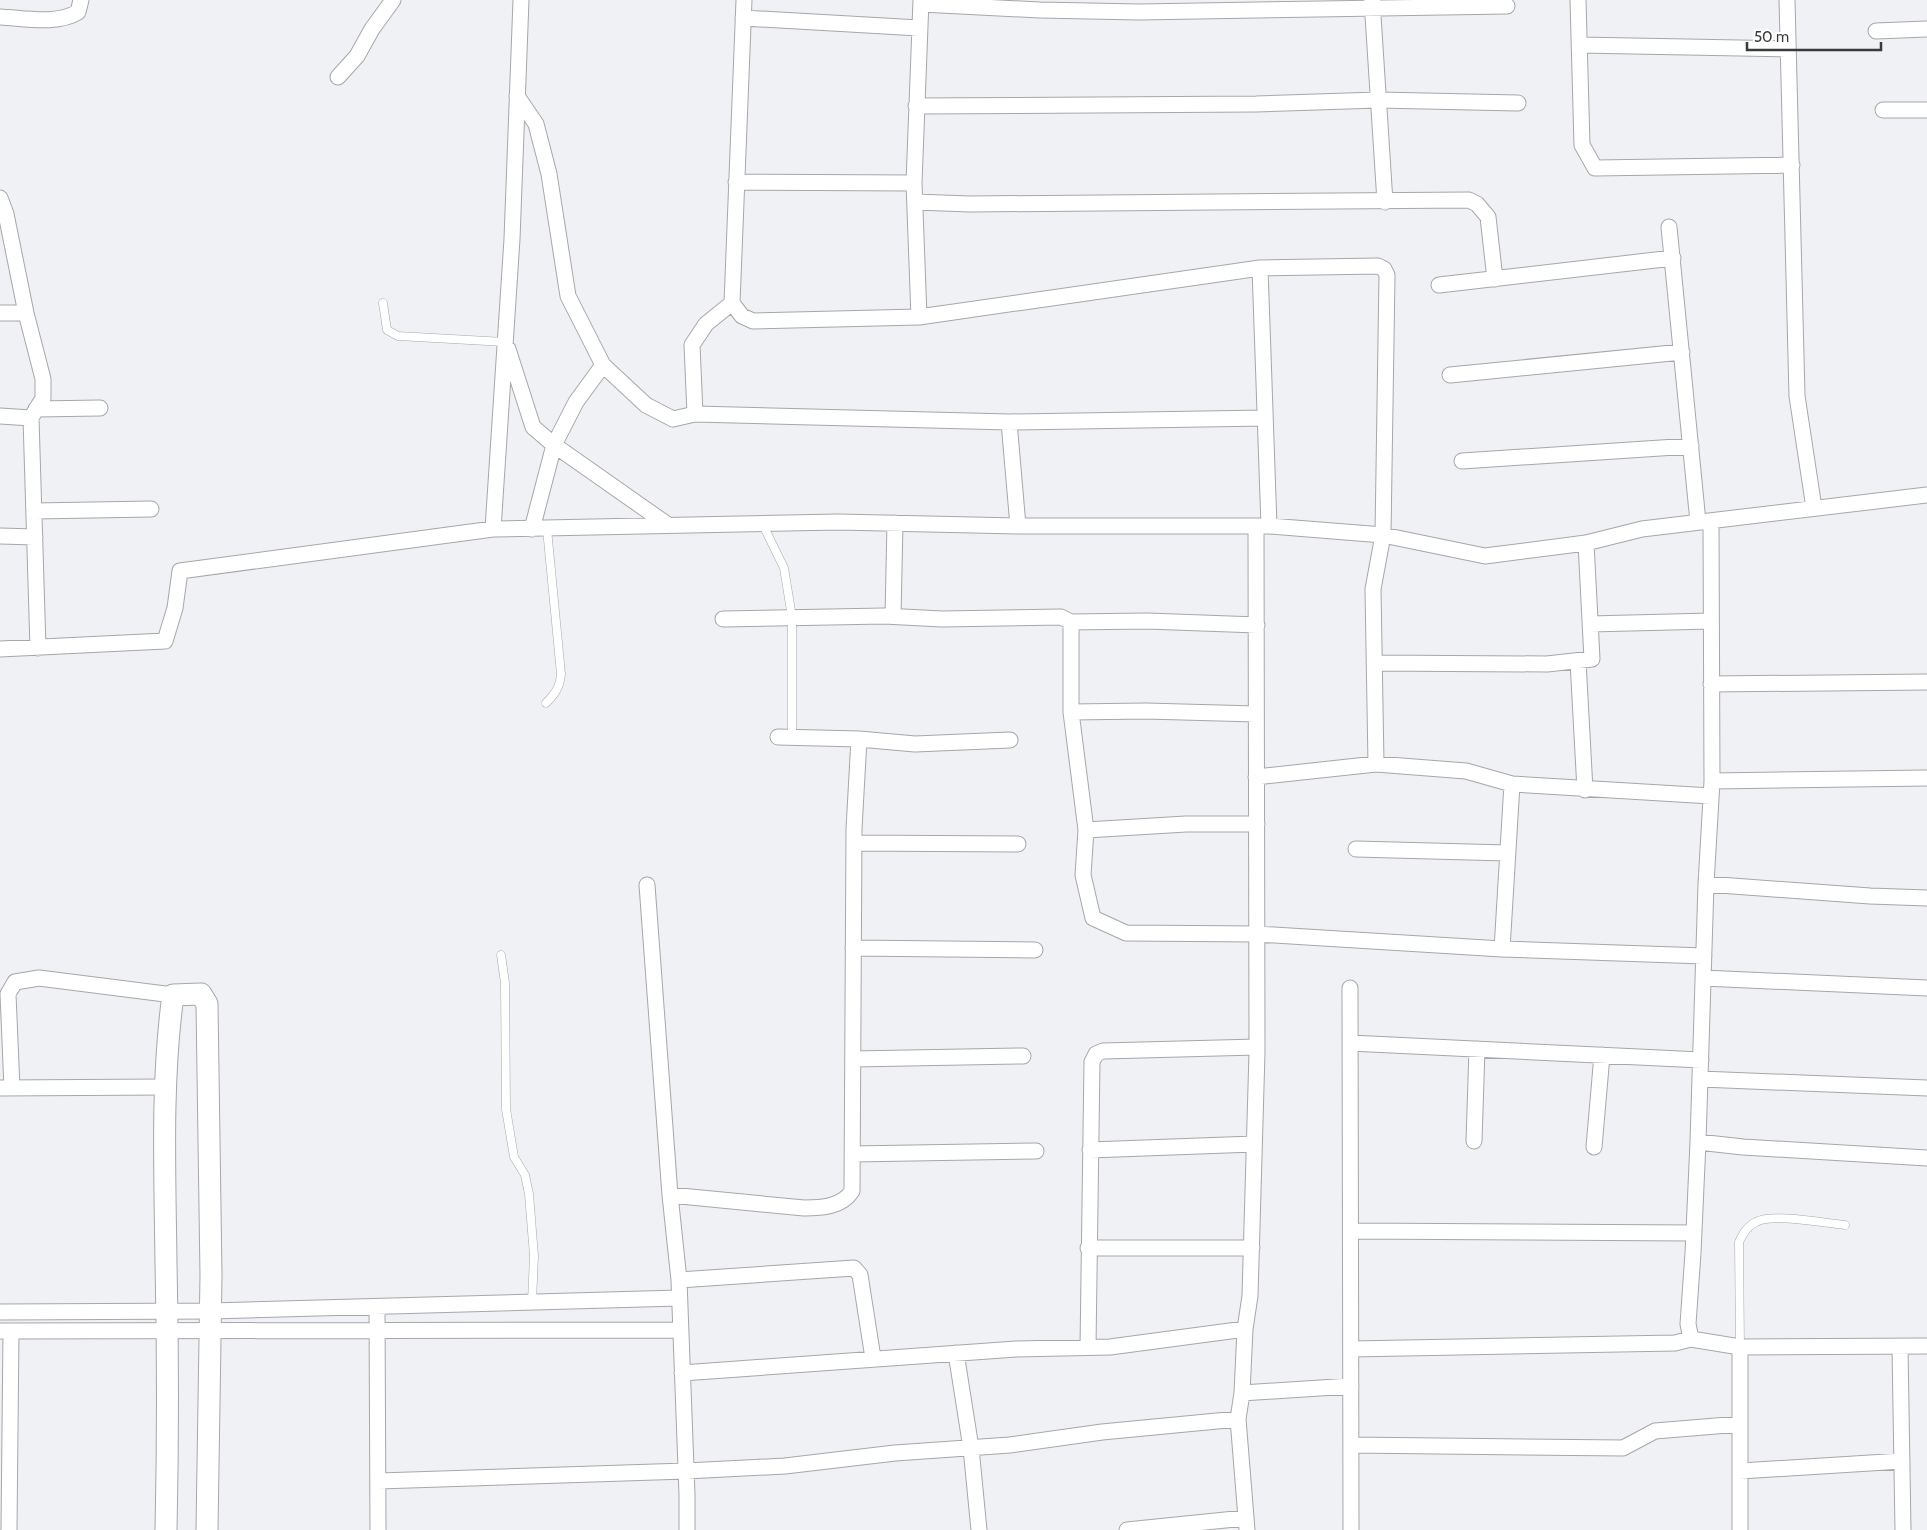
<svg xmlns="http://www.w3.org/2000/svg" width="1927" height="1530" font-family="Cabin,sans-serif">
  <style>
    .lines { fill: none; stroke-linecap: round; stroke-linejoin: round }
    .lane-casing { stroke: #a5a7ab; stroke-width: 9 }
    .street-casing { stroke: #a5a7ab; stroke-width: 17 }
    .secondary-casing { stroke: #a5a7ab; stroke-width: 23 }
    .lane { stroke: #fff; stroke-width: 8 }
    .street { stroke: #fff; stroke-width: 15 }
    .secondary { stroke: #fff; stroke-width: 21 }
  </style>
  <rect width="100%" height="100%" fill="#eff1f5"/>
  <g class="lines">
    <!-- lane casing -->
    <g class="lane-casing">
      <path id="lane" d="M383 303 387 330 398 336 505 342
        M762 523 784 568 792 617V737
        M546 703C555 694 560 687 561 674L547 529
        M501 955 505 983 506 1109 514 1157 525 1175 529 1194 534 1256 532 1302
        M1740 1347 1739 1242C1743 1234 1747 1226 1756 1222 1772 1213 1824 1223 1845 1225"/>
    </g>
    <!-- street casing -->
    <g class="street-casing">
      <path id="street" d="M521 0 512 239 493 529 838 522 1018 526H1269L1383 535 1485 556 1586 543 1642 529 1927 495
        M744 0 732 303 706 324 692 345 695 414 1009 422 1265 418
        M921 0 914 183 919 317 1260 268 1378 266 1384 269 1387 275 1383 535 1373 589 1376 764 1256 777
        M1372 0 1385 202
        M1578 0 1582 145 1595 168 1792 165
        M1787 0 1797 396 1814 508
        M921 4 1040 10 1139 12 1507 6
        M0 17C24 18 57 25 78 12L81 0
        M743 18 919 28
        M1876 31 1927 29
        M1579 45 1788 49
        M338 77 357 56 372 29 393 0
        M517 96 536 124 549 174 568 296 603 365 646 405 673 419 695 414
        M916 106 1256 104 1378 100 1518 103
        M1883 110H1927
        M736 182 914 183
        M0 198 6 214 26 313 43 379V398L31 418 38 648
        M915 202 970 204 1469 200 1477 204 1488 217 1495 279
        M1669 227 1698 522
        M1260 268 1269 526
        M1439 285 1673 258
        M732 303 742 316 753 321 919 317
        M0 313H26
        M508 349 533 427 554 445 668 525
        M1450 375 1682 352
        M36 409 100 408
        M0 416 31 418
        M1009 422 1018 526
        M1462 461 1691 446
        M34 511 151 509
        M1711 521 1712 781 1706 884 1698 1142 1693 1253 1688 1324 1691 1339 1740 1347 1927 1346
        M532 529 554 445 576 402 603 365
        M0 536 35 537
        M893 616 895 523
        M723 619 884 616 942 619 1061 617 1071 622
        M1590 624 1711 621
        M0 649 165 641 175 608 180 571 493 529
        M1578 661 1585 790
        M1374 663 1547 664 1592 659 1586 543
        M1711 684 1927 682
        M1071 712V622L1147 621 1257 625
        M778 737 859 739 915 744 1010 740
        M1376 764 1466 771 1512 784 1711 796
        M1712 781 1927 778
        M1512 784 1502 949 1704 956
        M1257 824H1186L1086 830 1083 875 1093 918 1126 933 1257 934 1502 949
        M1086 830 1071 712 1146 711 1256 714
        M854 843 1018 844
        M1356 849 1507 853
        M1706 884 1870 896 1927 898
        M647 885 670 1195 679 1280 687 1495V1530
        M853 948 1035 950
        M1703 978 1927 988
        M1350 988 1351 1530
        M1350 1043 1701 1060
        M853 1059 1023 1056
        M1701 1079 1927 1088
        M0 1088 166 1087
        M12 1088 8 994 15 982 39 978 173 995
        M1474 1141 1477 1049
        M1698 1142 1743 1147 1927 1158
        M1594 1147 1602 1055
        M1090 1150 1254 1144
        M852 1154 1036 1151
        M670 1195 804 1208C821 1208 842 1207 852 1191L854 829 859 739
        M1351 1231 1694 1233
        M1088 1248H1252
        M679 1280 854 1268 860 1275 873 1358
        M377 1307 378 1530
        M0 1312 211 1311 679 1298
        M0 1331 680 1330
        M1088 1347 1092 1062 1096 1054 1103 1051 1257 1047
        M1900 1347 1903 1530
        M1351 1349 1675 1343 1691 1339
        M956 1353 971 1448 979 1530
        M682 1373 1016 1349 1110 1347 1245 1329
        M1242 1393 1351 1386
        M1351 1445 1623 1448 1655 1431 1740 1424
        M1740 1471 1902 1461
        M379 1481 686 1471 785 1466 895 1453 1010 1445 1102 1432 1238 1419
        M9 1530 11 1331
        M1127 1530 1245 1518
        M1247 1530 1238 1419 1242 1393 1245 1329 1250 1296 1257 1052 1256 526
        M1740 1530V1347"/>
    </g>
    <!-- secondary casing -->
    <g class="secondary-casing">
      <path id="secondary" d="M166 1530C168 1441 168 1353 166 1264 165 1174 161 1083 173 995L201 994 207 1004 211 1275 207 1530"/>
    </g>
    <!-- lane -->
    <use href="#lane" class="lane"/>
    <!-- street -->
    <use href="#street" class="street"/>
    <!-- secondary -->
    <use href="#secondary" class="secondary"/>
  </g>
  <!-- scale -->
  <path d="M1747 42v8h134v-8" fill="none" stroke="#393a3c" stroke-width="2.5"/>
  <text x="1754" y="42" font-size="15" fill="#393a3c" stroke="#ffffff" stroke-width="4" paint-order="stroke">50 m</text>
</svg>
